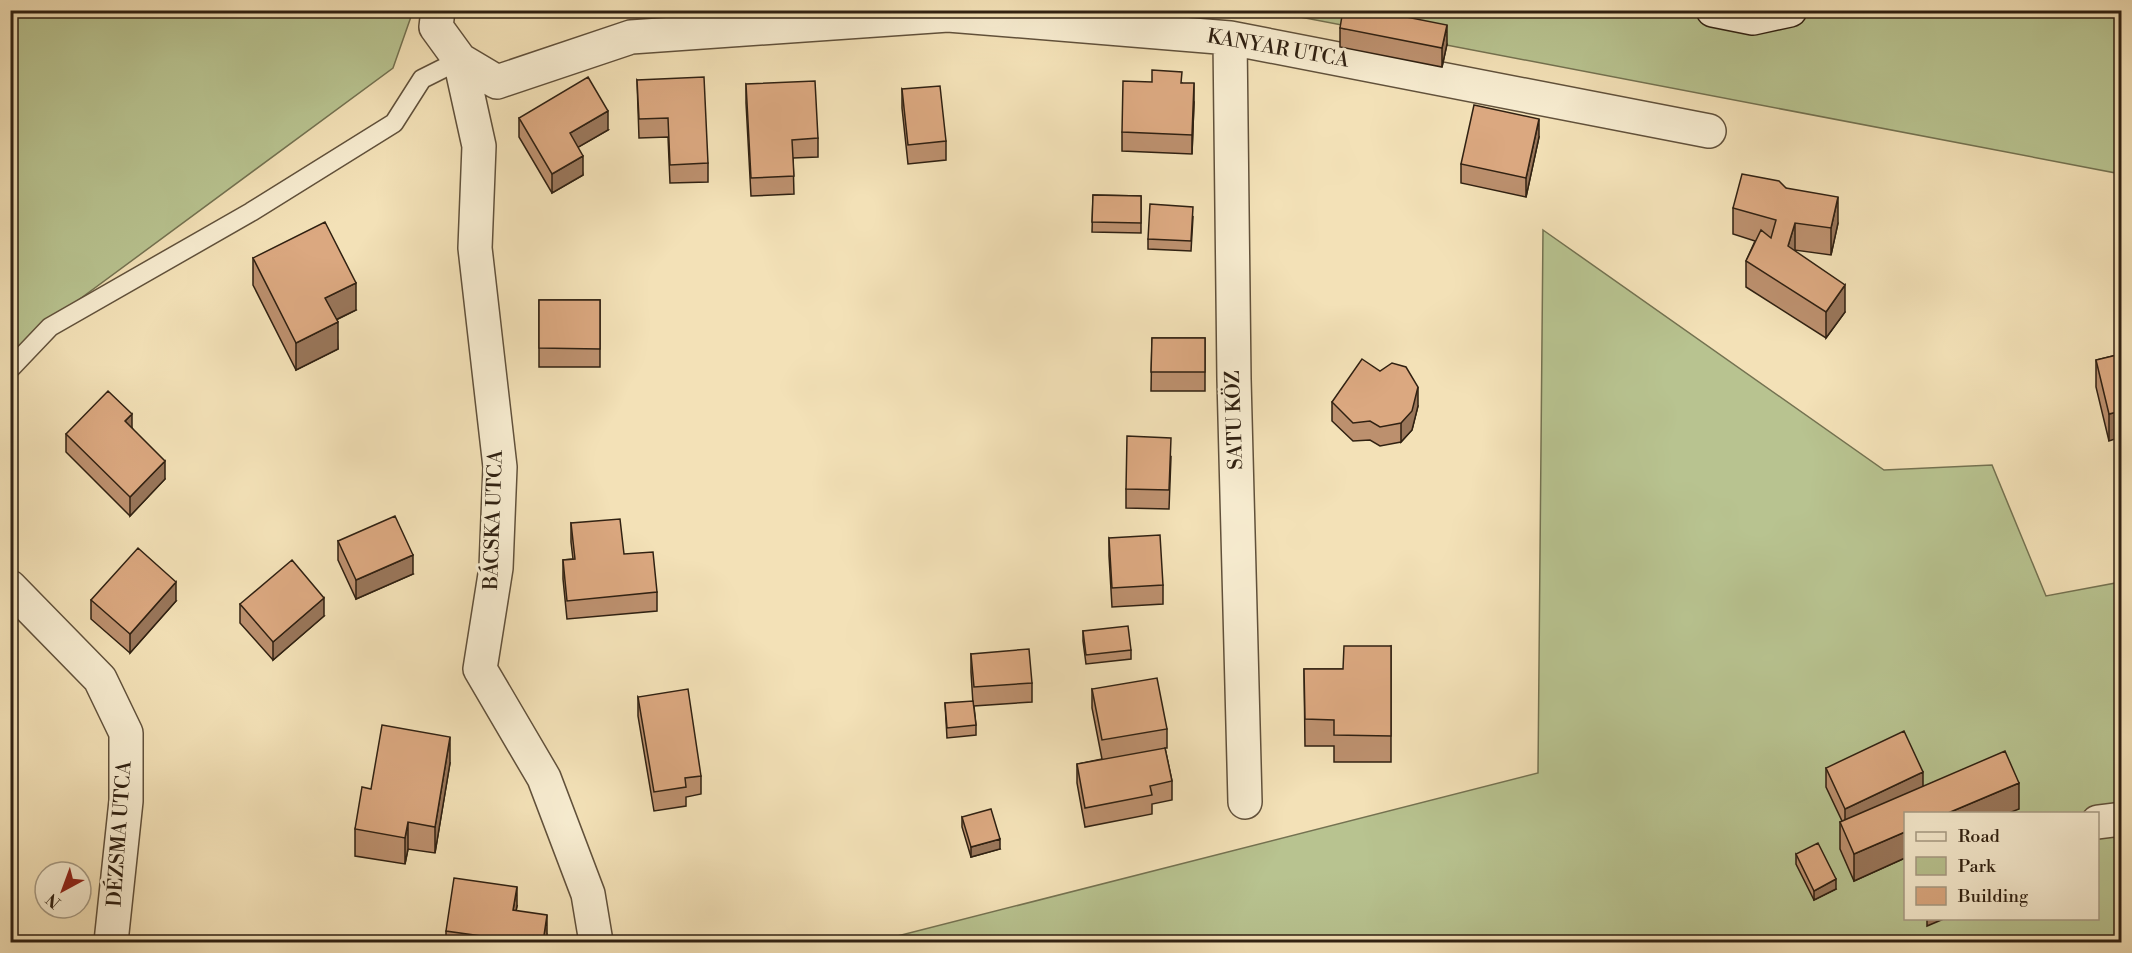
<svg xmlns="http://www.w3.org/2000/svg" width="2132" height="953" font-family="'Libre Bodoni',serif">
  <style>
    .green { fill: #b8c390; stroke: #747251; stroke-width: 1.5; fill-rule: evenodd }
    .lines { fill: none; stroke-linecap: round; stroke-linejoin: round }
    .lane-casing { stroke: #61513b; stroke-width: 21 }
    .street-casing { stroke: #61513b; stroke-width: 36 }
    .secondary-casing { stroke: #302112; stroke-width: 36 }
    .lane { stroke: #f7ecd0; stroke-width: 18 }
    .street { stroke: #f7ecd0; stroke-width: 33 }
    .secondary { stroke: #f7ecd0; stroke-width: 33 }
    .wall { fill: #bc906e; stroke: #302112; stroke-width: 1.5 }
    .shaded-wall { fill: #99765a; stroke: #302112; stroke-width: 1.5 }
    .building { fill: #dba880; stroke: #302112; stroke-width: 1.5 }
    .labels { text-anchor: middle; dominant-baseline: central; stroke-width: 6; stroke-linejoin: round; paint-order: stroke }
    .street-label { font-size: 20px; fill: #302112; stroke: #f7ecd0 }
  </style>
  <rect width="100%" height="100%" fill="#f3e1b7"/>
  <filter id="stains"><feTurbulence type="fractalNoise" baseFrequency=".00333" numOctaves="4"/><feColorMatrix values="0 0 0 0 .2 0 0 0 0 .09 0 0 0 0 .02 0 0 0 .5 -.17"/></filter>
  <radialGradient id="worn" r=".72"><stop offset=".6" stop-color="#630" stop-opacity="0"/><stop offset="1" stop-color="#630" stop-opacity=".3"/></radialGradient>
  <!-- green -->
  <path class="green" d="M11 11H413L393 68 50 321 11 361Z
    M1269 11H2121V174Z
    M1543 230 1884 470 1992 465 2046 596 2121 582V942H874L1538 773ZM1906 814H2098V918H1906Z"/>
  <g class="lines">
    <!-- lane casing -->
    <g class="lane-casing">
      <path id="lane" d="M10 369 50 327 251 212 394 123 422 79 460 60"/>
    </g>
    <!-- street casing -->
    <g class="street-casing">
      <path id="street" d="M438 10 436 27 460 60 479 146 475 248 500 467 496 568 480 669 544 778 588 894 596 942
        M1230 38 1234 379 1245 802
        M460 60 497 82 631 37 948 15 1230 38 1709 131
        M10 587 100 679 126 733V801L111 942
        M2098 822 2122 819"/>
    </g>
    <!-- secondary casing -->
    <g class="secondary-casing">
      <path id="secondary" d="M1713 10 1753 18 1790 10"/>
    </g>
    <!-- lane -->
    <use href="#lane" class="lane"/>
    <!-- street -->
    <use href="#street" class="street"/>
    <!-- secondary -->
    <use href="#secondary" class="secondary"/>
  </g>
  <!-- wall -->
  <path class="wall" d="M1340 28 1447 44 1442 67 1340 47Z
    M637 80 708 163V182L670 183 668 137 639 138Z
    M1182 83 1194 102 1192 154 1122 151V132Z
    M746 84 818 138V157L793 158 794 194 751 196 746 103Z
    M902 89 946 141V160L908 164 902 108Z
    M519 118 608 130 578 147 583 175 552 193 519 137Z
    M1539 137 1526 197 1461 183V164Z
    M1786 188 1838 223 1831 255 1795 250V251L1845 312 1826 338 1746 287V261L1755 241 1733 234V208Z
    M1093 195 1141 196V233L1092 232Z
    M1193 217 1191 251 1148 249V239Z
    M253 258 356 310 336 320 338 349 296 370 253 285Z
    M539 300H600V367H539Z
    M1152 338H1205V391H1151Z
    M2121 354 2109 441 2096 387V360Z
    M1332 402 1418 406 1412 430 1401 442 1380 446 1370 440 1353 441 1332 421Z
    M132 428 165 479 130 516 66 452V434Z
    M1171 457 1169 509 1126 508V489Z
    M571 523 624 554 657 592V611L567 619 563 579V560L573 559 571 542Z
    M1109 538 1163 585V604L1112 607 1109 556Z
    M338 541 413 574 356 599 338 560Z
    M91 600 176 601 130 653 91 619Z
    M240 604 324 616 273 660 240 623Z
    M1083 631 1131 650V659L1086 664 1083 641Z
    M1391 646V762H1334V746H1305L1304 669H1343Z
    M971 654 1032 683V702L974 706 976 725V735L947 738 945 703 973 704 971 672Z
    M1092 689 1167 729V748H1165L1172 781V800L1152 804V814L1085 827 1077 783V764L1102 759 1092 708Z
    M638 697 701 776V794L686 797V806L654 811 638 716Z
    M450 763 435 853 408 849 405 864 355 856V829L371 789Z
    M1826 768 1923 786 2019 809 1905 813V858L1854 881 1840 849V822L1842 821 1826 787Z
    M962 817 1000 849 971 857 962 827Z
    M1796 854 1836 889 1814 900 1796 864Z
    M517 906 516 910 547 934 546 942H446V931Z"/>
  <!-- shaded-wall -->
  <path class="shaded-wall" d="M1447 25V44L1442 67V48Z
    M1194 83V102L1192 154V135Z
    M608 111V130L570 152V133Z
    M1539 119V137L1526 197V178Z
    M583 156V175L552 193V174Z
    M1838 197V223L1831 255V228Z
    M1795 223V250L1788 272V246Z
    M356 283V310L325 325V298Z
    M1845 285V312L1826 338V312Z
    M338 322V349L296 370V343Z
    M1418 387V406L1412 430 1401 442V423Z
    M2121 411V437L2109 441V414Z
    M132 414V432L125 421Z
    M165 461V479L130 516V497Z
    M413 555V574L356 599V580Z
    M176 582V601L130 653V634Z
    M324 598V616L273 660V642Z
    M450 737V763L435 853V827Z
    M1923 772V791L1845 828V809Z
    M2019 783V809L2009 813H1948Z
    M408 822V849L405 864V838Z
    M1905 832V858L1854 881V854Z
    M1000 839V849L971 857V847Z
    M1836 879V889L1814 900V891Z
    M517 887V906L513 929V910Z
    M547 915V934L546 942H543Z
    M1927 918H1946L1927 926Z"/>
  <!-- building -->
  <path class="building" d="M1343 10H1371L1447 25 1442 48 1340 28Z
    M1152 70 1182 72 1181 83H1194L1192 135 1122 132 1123 81 1152 82Z
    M588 77 608 111 570 133 583 156 552 174 519 118Z
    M704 77 708 163 670 165 668 118 639 119 637 80Z
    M815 81 818 138 792 140 794 176 751 178 746 84Z
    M940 86 946 141 908 145 902 89Z
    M1474 105 1539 119 1526 178 1461 164Z
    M1742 174 1779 181 1786 188 1838 197 1831 228 1795 223 1788 246 1845 285 1826 312 1746 261 1761 230 1771 238 1776 220 1733 208Z
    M1093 195 1141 196V223L1092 222Z
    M1150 204 1193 207 1191 241 1148 239Z
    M325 222 356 283 325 298 338 322 296 343 253 258Z
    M539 300H600V349L539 348Z
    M1152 338H1205V372H1151Z
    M2121 354V411L2109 414 2096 360Z
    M1362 359 1380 371 1392 363 1406 367 1418 387 1412 411 1401 423 1380 427 1370 421 1353 423 1332 402Z
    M108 391 132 414 125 421 165 461 130 497 66 434Z
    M1127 436 1171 438 1169 490 1126 489Z
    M395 516 413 555 356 580 338 541Z
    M620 519 624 554 653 552 657 592 567 601 563 560 575 559 571 523Z
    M1160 535 1163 585 1112 588 1109 538Z
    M138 548 176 582 130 634 91 600Z
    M292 560 324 598 273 642 240 604Z
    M1128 626 1131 650 1086 655 1083 631Z
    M1344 646H1391V736L1334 735V720L1305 719 1304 669H1343Z
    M1029 649 1032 683 974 687 971 654Z
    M1157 678 1167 729 1102 740 1092 689Z
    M688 689 701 776 685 778 686 787 654 792 638 697Z
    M973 701 976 725 947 728 945 703Z
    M382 725 450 737 435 827 408 822 405 838 355 829 362 787 371 789Z
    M1904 731 1923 772 1845 809 1826 768Z
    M1165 748 1172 781 1150 786 1152 795 1085 808 1077 764Z
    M2005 751 2019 783 1948 813H1905V832L1854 854 1840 822Z
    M991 809 1000 839 971 847 962 817Z
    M1818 843 1836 879 1814 891 1796 854Z
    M454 878 517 887 513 910 547 915 543 942H524L446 931Z"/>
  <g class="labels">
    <!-- street labels -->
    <g class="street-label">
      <text transform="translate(1278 49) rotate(10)">KANYAR UTCA</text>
      <text transform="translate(1235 420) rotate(-92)">SATU KÖZ</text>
      <text transform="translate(494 520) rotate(-88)">BÁCSKA UTCA</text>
      <text transform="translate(120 834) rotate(-86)">DÉZSMA UTCA</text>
    </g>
  </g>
  <!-- margin -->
  <rect width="2132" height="953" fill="none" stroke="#f3e1b7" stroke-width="36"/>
  <rect x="12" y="12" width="2108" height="929" fill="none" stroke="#302112" stroke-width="3"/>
  <rect x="18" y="18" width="2096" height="917" fill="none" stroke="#302112" stroke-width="1.5"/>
  <!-- legend -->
  <rect x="1904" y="812" width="195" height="108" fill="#f7ecd0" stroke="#a79b84" stroke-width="1.5"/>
  <rect x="1916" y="832" width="30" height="9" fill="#f7ecd0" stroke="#a79b84" stroke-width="1.5"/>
  <text x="1958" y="842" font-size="18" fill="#302112">Road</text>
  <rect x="1916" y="857" width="30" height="18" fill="#b8c390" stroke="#a79b84" stroke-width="1.5"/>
  <text x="1958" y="872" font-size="18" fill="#302112">Park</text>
  <rect x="1916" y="887" width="30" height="18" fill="#dba880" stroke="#a79b84" stroke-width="1.5"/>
  <text x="1958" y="902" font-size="18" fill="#302112">Building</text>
  <!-- north arrow -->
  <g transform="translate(63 890) rotate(221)"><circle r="28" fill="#f7ecd0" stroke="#a79b84" stroke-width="1.5"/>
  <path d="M0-4.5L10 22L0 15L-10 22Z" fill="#8f2418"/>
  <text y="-9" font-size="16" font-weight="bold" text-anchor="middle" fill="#302112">N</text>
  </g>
  <rect width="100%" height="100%" filter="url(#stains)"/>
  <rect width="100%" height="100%" fill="url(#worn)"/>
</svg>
